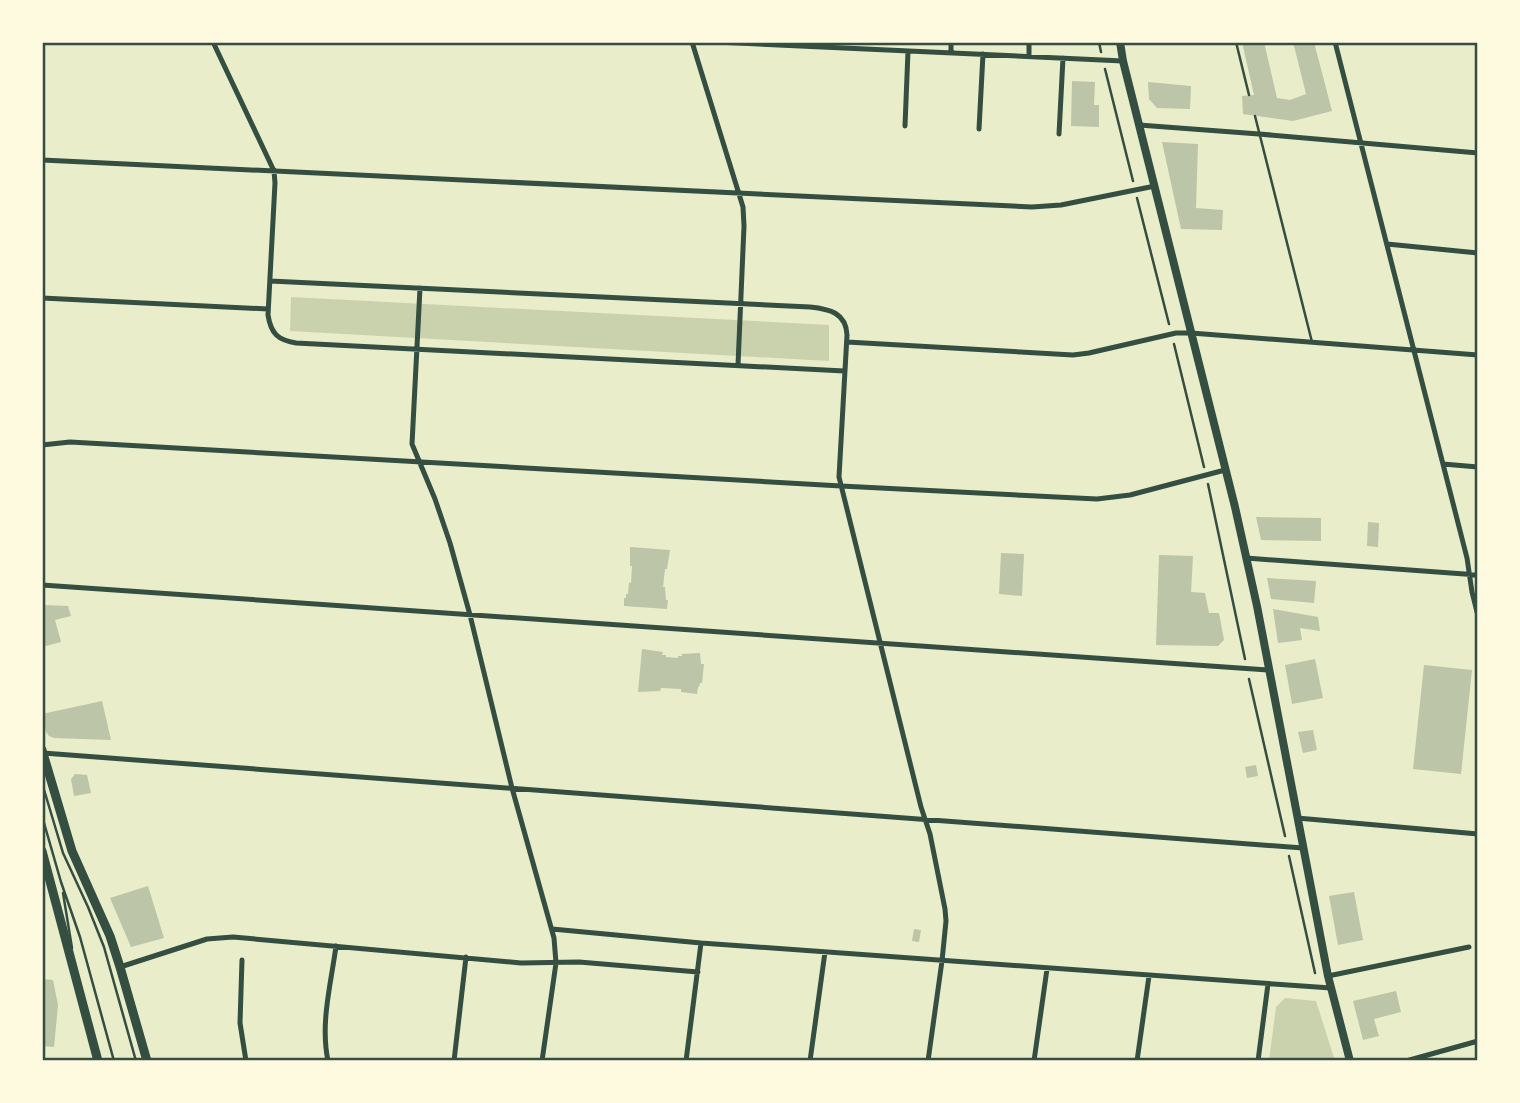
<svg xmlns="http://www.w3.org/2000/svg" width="1520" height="1103" font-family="Roboto,sans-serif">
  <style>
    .green { fill: #cad2ad }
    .building { fill: #bcc5a7 }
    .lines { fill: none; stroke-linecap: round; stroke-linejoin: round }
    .path { stroke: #344e41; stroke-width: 2.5 }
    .service { stroke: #344e41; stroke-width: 2.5 }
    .minor { stroke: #344e41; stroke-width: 5 }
    .secondary { stroke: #344e41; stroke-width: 8 }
    .primary { stroke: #344e41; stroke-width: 9 }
    .neatline { fill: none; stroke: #344e41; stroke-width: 2.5 }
  </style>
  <rect width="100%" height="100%" fill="#e9edc9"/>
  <!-- green -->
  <path class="green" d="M291 297 829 325V361L290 331Z
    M1285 998 1316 1001 1335 1061H1269L1276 1007Z"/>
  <!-- building -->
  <path class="building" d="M1242 42H1264L1277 98 1290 100 1306 94 1293 42H1314L1332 111 1293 121 1243 114 1242 96 1254 95Z
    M1072 81 1095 82 1094 105H1099V127L1071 126Z
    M1148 82 1191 86 1190 109 1157 108 1149 99Z
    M1162 142 1198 144 1196 208 1223 210 1222 230 1181 229Z
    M1256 517 1321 518V541L1261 540Z
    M1368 522 1379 523 1378 547 1367 546Z
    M630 547 670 550 667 569H665L663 587H665L666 600H668L667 609 624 606V598H626V594H628L629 582 631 583 632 566H630Z
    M1001 553 1024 554 1022 596 999 594Z
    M1159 555 1193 556 1191 592 1205 593 1209 613H1219L1224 640 1218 646 1156 645Z
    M1267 578 1316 581 1314 603 1271 599Z
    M42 605 68 606 71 616 55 620 61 642 42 647Z
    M1273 609 1318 617 1320 631 1300 628 1302 640 1278 643Z
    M642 649 663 652 662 655H666V657L678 658V656H682V654L700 653 701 664H704L702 683H700L699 687H698L697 694 681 692V689L661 688 660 691 638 692Z
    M1315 659 1323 698 1292 704 1285 665Z
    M1424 665 1472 670 1461 774 1413 769Z
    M102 701 111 740 54 738 49 736 46 732 42 714Z
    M1313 730 1317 750 1303 753 1298 732Z
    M1256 765 1258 776 1247 778 1245 767Z
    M75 774 87 775 91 793 74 796 71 779Z
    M148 886 164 938 131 947 110 898Z
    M1354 892 1363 940 1338 945 1329 896Z
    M914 929 921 930 919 942 912 941Z
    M42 979 53 980 58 1005 54 1047 42 1046Z
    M1396 991 1401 1012 1374 1019 1379 1036 1363 1040 1353 1001Z"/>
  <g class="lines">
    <!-- path -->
    <path class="path" d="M1099 42 1101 52
      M1105 69 1133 181
      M1137 198 1169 324
      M1174 344 1204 467
      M1208 484 1245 659
      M1249 679 1285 836
      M1289 856 1315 973"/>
    <!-- service -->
    <path class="service" d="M1236 42 1249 95
      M1255 116 1312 342
      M42 783 63 853 88 907 104 947 136 1061
      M42 816 61 882 80 937 114 1061
      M63 893 72 948"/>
    <!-- minor -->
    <path class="minor" d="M213 42 274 171 275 183 268 315C271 334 278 340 296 343L844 371
      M692 42 743 207 744 226 738 365
      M716 42 1123 61
      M1335 42 1467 558 1472 592 1478 616
      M951 53V42
      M1029 56V42
      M1139 125 1259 134 1478 153
      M905 126 908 51
      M979 129 983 54
      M1059 134 1063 58
      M42 160 1032 207 1061 205 1155 186
      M1387 244 1478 253
      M270 281 810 307C830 309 846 313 847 335L839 477 921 807 930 834 945 909 946 921 942 961 928 1061
      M420 288 412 444 435 499 450 543 470 615 512 788 554 938 556 963 542 1061
      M42 298 268 309
      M847 342 1073 355 1089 353 1176 333H1191L1478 355
      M42 445 70 442 841 486 1097 499 1130 495 1225 470
      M1443 464 1478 467
      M1246 558 1478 575
      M42 585 1268 670
      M43 753 1303 848
      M1297 818 1478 834
      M552 929 701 943 1331 988
      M242 960 240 1023 246 1061
      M120 967 207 939 233 937 521 963 579 962 698 972
      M1328 976 1469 947
      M328 1061C320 1023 331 984 336 946
      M454 1061 466 957
      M686 1061 701 943
      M810 1061 825 952
      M1034 1061 1047 969
      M1137 1061 1149 976
      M1258 1061 1268 984
      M1406 1061 1478 1041"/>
    <!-- secondary -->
    <path class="secondary" d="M1120 42 1123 61 1235 507 1257 606 1328 976 1350 1061"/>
    <!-- primary -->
    <path class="primary" d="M42 750 72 851 110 936 120 967 147 1061
      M42 851 98 1061"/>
  </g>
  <!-- border -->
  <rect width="1520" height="1103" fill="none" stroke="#fefae0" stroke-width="88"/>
  <rect x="44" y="44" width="1432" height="1015" class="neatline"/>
</svg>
